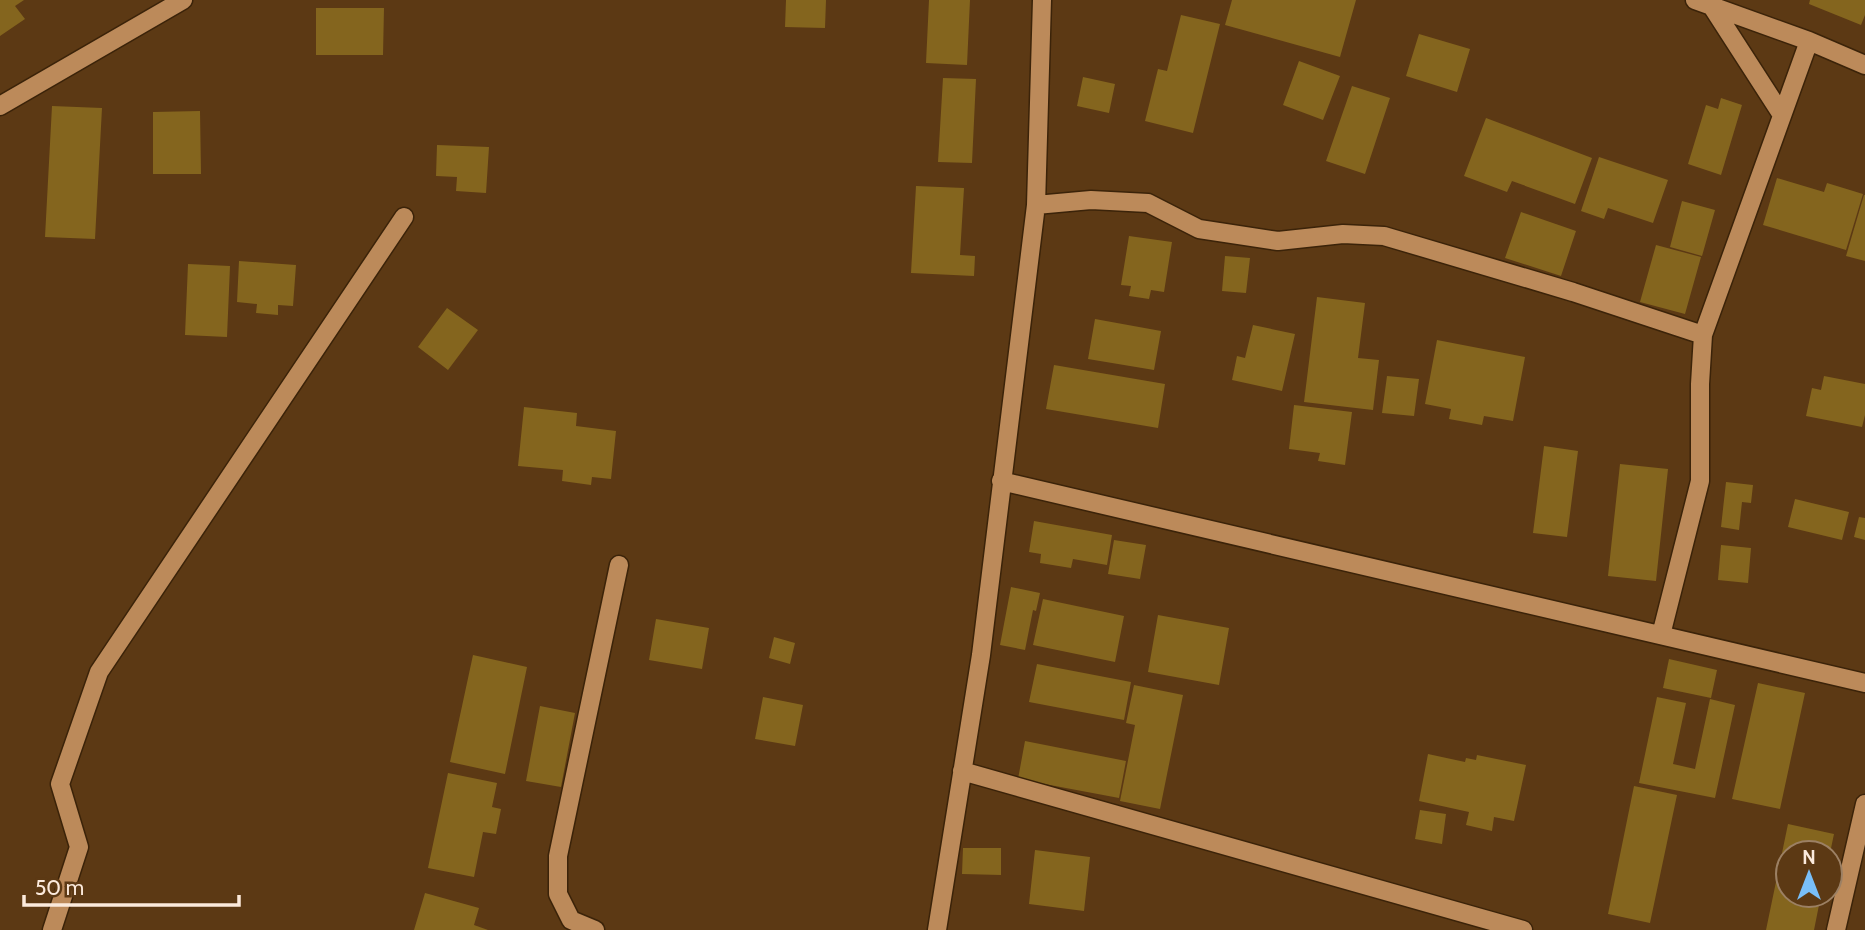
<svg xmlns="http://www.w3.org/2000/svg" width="1865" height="930" font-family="Cabin,sans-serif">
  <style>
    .building { fill: #84651e }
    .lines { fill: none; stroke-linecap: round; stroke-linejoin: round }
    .street-casing { stroke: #3b2309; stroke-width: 21 }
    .street { stroke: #bc8a5a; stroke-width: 18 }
  </style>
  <rect width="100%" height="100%" fill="#5c3914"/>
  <!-- building -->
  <path class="building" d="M0 0H24L15 6 25 19 0 36Z
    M786 0H826L825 28 785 27Z
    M929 0H970L967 65 926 63Z
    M1232 0H1356L1340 57 1225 25Z
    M1810 0H1865V15L1861 25 1809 4Z
    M316 8H384L383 55H316Z
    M1181 15 1220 24 1193 133 1145 121 1158 69 1167 71Z
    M1419 34 1470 49 1457 92 1406 76Z
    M1299 61 1340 76 1323 120 1283 105Z
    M1083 77 1115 84 1109 113 1077 106Z
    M943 78 976 79 972 163 938 162Z
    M1352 86 1390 98 1365 174 1326 161Z
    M1721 98 1742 105 1721 175 1688 164 1706 105 1718 109Z
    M52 106 102 108 95 239 45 237Z
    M200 111 201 174H153V112Z
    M1486 118 1592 158 1575 204 1512 181 1507 192 1464 176Z
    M437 145 489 147 486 193 456 191 457 177 436 176Z
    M1599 157 1668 180 1653 223 1608 208 1604 219 1581 211Z
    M1777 178 1824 192 1827 183 1863 194 1846 250 1763 225Z
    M916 186 964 188 960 255 975 256 974 276 911 273Z
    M1864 195H1865V261L1846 256Z
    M1682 201 1715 210 1702 256 1670 247Z
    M1521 212 1576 231 1561 276 1505 258Z
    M1129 236 1172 242 1164 292 1151 290 1149 299 1129 296 1131 286 1121 285Z
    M1656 245 1701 257 1685 314 1640 302Z
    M1225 256 1250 258 1246 293 1222 291Z
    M239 261 296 265 293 306 278 305V315L256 313 257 304 237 302Z
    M188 264 230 266 227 337 185 335Z
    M1317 297 1365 303 1358 358 1379 360 1373 410 1304 402Z
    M447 308 478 330 448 370 418 347Z
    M1095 319 1161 331 1154 370 1088 359Z
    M1253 325 1295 334 1282 391 1232 380 1237 356 1245 358Z
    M1437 340 1525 357 1513 421 1484 416 1482 425 1449 419 1451 409 1425 404Z
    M1054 365 1165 384 1158 428 1046 409Z
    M1387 376 1419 379 1414 416 1382 413Z
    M1824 376 1865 384V415L1862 427 1806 416 1812 388 1821 390Z
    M1294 405 1352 412 1345 465 1318 461 1320 453 1289 449Z
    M524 407 577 413 576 426 616 431 611 479 592 477 591 485 562 481 563 470 518 466Z
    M1544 446 1578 451 1567 537 1533 533Z
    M1620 464 1668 469 1656 581 1608 576Z
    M1726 482 1753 485 1751 503 1742 502 1739 530 1721 527Z
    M1795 499 1849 512 1842 540 1788 527Z
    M1859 517 1865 518V540L1854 537Z
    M1034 521 1112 535 1107 565 1073 559 1071 568 1040 563 1041 554 1029 552Z
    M1114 540 1146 545 1140 579 1108 574Z
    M1721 545 1751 548 1748 583 1718 580Z
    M1011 587 1040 593 1036 611 1033 610 1025 650 1000 645Z
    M1043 599 1124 616 1115 662 1033 645Z
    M1158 615 1229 628 1219 685 1148 672Z
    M656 619 709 628 702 669 649 660Z
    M774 637 795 643 790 664 769 658Z
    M473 655 527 667 505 774 450 762Z
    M1669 659 1717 670 1711 698 1663 688Z
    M1037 664 1131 682 1124 720 1029 702Z
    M1758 683 1805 693 1780 809 1732 799Z
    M1134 685 1183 695 1160 809 1120 801 1135 725 1126 723Z
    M763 697 803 705 795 746 755 739Z
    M1657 697 1686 703 1673 764 1695 769 1710 699 1735 705 1715 798 1639 783Z
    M540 706 575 713 561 787 526 781Z
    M1025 741 1126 761 1119 798 1018 779Z
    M1428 754 1465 762 1466 758 1476 760 1477 755 1526 765 1514 821 1494 817 1492 831 1466 825 1469 812 1419 801Z
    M448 773 497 783 492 807 501 809 496 834 483 832 474 877 428 868Z
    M1634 786 1677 795 1650 923 1608 914Z
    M1420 810 1446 814 1442 844 1415 839Z
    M1788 824 1834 834 1830 853H1788V895H1821L1814 930H1766Z
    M963 848H1001V875L962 874Z
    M1035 850 1090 857 1084 911 1029 904Z
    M425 893 479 908 474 925 488 930H414Z"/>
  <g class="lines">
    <!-- street casing -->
    <g class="street-casing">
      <path id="street" d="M1695 0 1809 41 1865 65
        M1713 8 1782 115
        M0 106 183 0
        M1036 205 1091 200 1148 203 1199 229 1278 241 1343 234 1384 236 1573 292 1703 335 1700 384V481L1661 635
        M1703 335 1809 41
        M1001 481 1865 683
        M962 771 1523 930
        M52 930 79 847 60 784 99 672 404 217
        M595 930 571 920 558 894V856L619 565
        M937 930 981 655 1036 205 1042 0
        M1836 930 1865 804"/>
    </g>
    <!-- street -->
    <use href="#street" class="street"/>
  </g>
  <!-- north arrow -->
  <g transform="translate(1809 874)"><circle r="33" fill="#5c3914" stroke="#9c8064" stroke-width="2"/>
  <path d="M0-5L12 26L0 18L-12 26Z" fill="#79bff8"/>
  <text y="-10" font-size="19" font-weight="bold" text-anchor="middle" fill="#fbeadc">N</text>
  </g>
  <!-- scale -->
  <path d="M24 895v10h215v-10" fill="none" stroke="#fbeadc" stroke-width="3.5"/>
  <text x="35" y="895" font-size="21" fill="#fbeadc" stroke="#5c3914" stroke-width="5" paint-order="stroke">50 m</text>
</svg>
